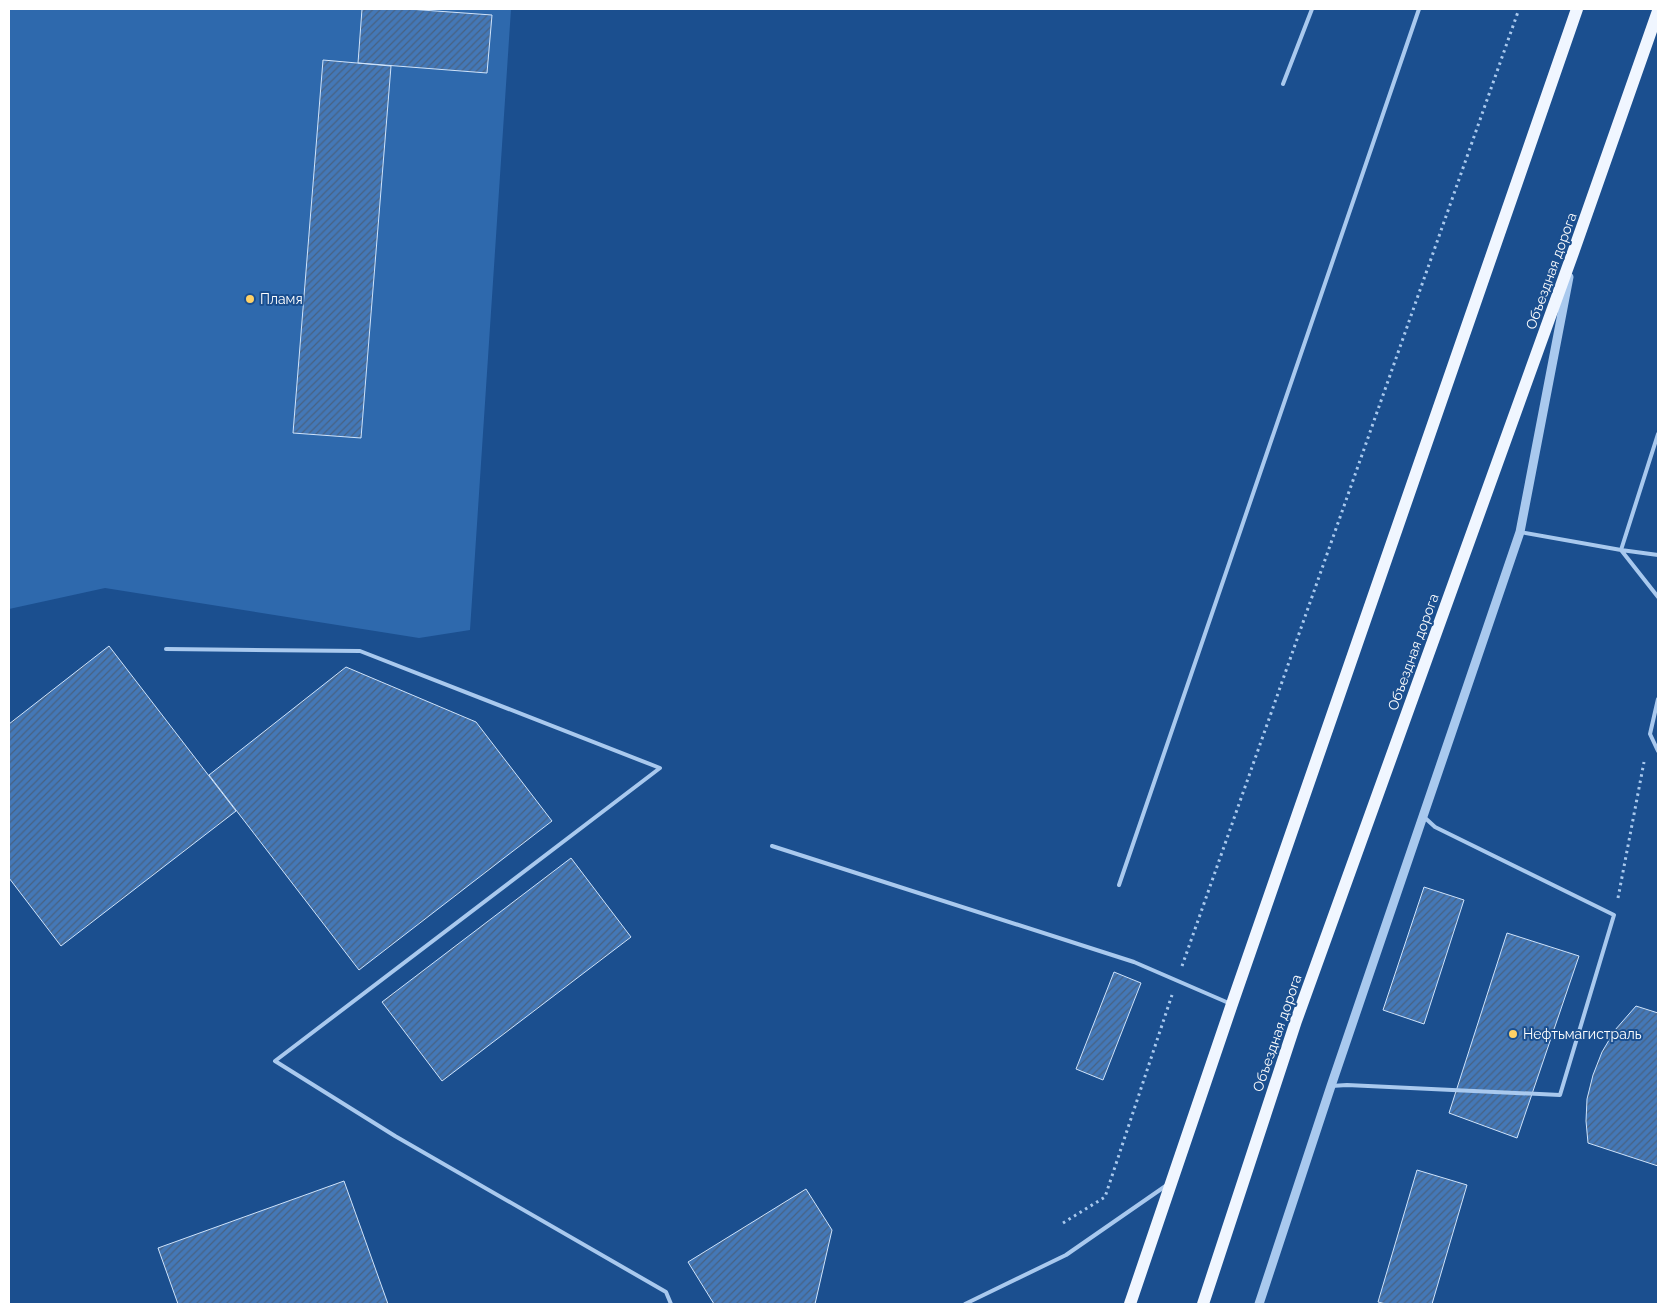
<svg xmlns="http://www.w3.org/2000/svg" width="1667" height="1313" font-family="Raleway,sans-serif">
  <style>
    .pitch { fill: #2e69ad }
    .building { fill: url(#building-hatch); stroke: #cfe3fa }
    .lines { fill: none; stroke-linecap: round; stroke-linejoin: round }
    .path { stroke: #a9c9ee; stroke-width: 3; stroke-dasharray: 2.5 4; stroke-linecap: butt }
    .service { stroke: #a9c9ee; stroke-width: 4 }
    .tertiary { stroke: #a9c9ee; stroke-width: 9 }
    .primary { stroke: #f0f6ff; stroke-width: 12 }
    .poi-dot { fill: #ffd166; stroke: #1b4f8f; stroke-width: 2 }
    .labels { text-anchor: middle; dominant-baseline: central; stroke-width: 4; stroke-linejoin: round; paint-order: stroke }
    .street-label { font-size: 14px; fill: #fff; stroke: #1b4f8f }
    .poi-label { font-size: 14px; fill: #fff; stroke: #1b4f8f; text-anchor: start }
  </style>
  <defs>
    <pattern id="building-hatch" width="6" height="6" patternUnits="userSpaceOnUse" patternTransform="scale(1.25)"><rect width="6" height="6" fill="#4478b7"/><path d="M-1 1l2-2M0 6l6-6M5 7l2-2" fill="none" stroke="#486282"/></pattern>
  </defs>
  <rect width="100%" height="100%" fill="#1b4f8f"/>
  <!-- pitch -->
  <path class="pitch" d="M9 9H511L470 630 419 638 105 588 9 609Z"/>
  <!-- building -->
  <path class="building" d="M362 9H408L492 15 487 73 358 63Z
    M323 60 391 66 361 438 293 433Z
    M109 646 236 811 61 946 9 878V724Z
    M346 667 476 722 552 821 359 970 209 775Z
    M571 858 631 937 442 1081 382 1002Z
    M1424 887 1464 900 1424 1024 1383 1010Z
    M1507 933 1579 956 1517 1138 1449 1113Z
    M1114 972 1141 983 1103 1080 1076 1069Z
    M1636 1006 1658 1013V1166L1588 1143 1586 1121 1587 1099 1593 1075 1602 1052 1615 1030Z
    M1417 1170 1467 1185 1432 1304H1386L1378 1302Z
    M344 1181 388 1304H178L158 1248Z
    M806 1189 832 1230 815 1304H714L688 1262Z"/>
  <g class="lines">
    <!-- path -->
    <path class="path" d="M1618 898 1644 762
      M1182 966 1519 9
      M1063 1223 1105 1197 1172 995"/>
    <!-- service -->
    <path class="service" d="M1283 84 1312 9
      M1658 434 1621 550 1658 597
      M1520 532 1621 550 1658 555
      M166 649 360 651 660 768 275 1061 395 1136 666 1292 671 1304
      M1658 699 1650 734 1658 751
      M772 846 1134 962 1231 1004
      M1119 885 1419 9
      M1331 1086 1347 1085 1560 1095 1614 915 1435 827 1423 816
      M965 1304 1066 1255 1167 1185"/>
    <!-- tertiary -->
    <path class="tertiary" d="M1259 1304 1331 1086 1520 532 1569 277"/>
    <!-- primary -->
    <path class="primary" d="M1130 1304 1232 1004 1577 9
      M1203 1304 1296 1021 1574 250 1658 11"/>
  </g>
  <!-- markers -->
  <g class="poi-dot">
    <circle cx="250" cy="299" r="5"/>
    <circle cx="1513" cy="1034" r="5"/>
  </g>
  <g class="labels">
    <!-- street labels -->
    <g class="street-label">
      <text transform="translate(1551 271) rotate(-70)">Объездная дорога</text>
      <text transform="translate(1413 652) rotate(-70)">Объездная дорога</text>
      <text transform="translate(1277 1033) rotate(-71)">Объездная дорога</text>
    </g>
    <!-- poi labels -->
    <g class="poi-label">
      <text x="260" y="299">Пламя</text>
      <text x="1523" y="1034">Нефтьмагистраль</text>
    </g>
  </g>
  <!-- border -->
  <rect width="1667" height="1313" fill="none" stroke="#ffffff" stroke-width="20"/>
</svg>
